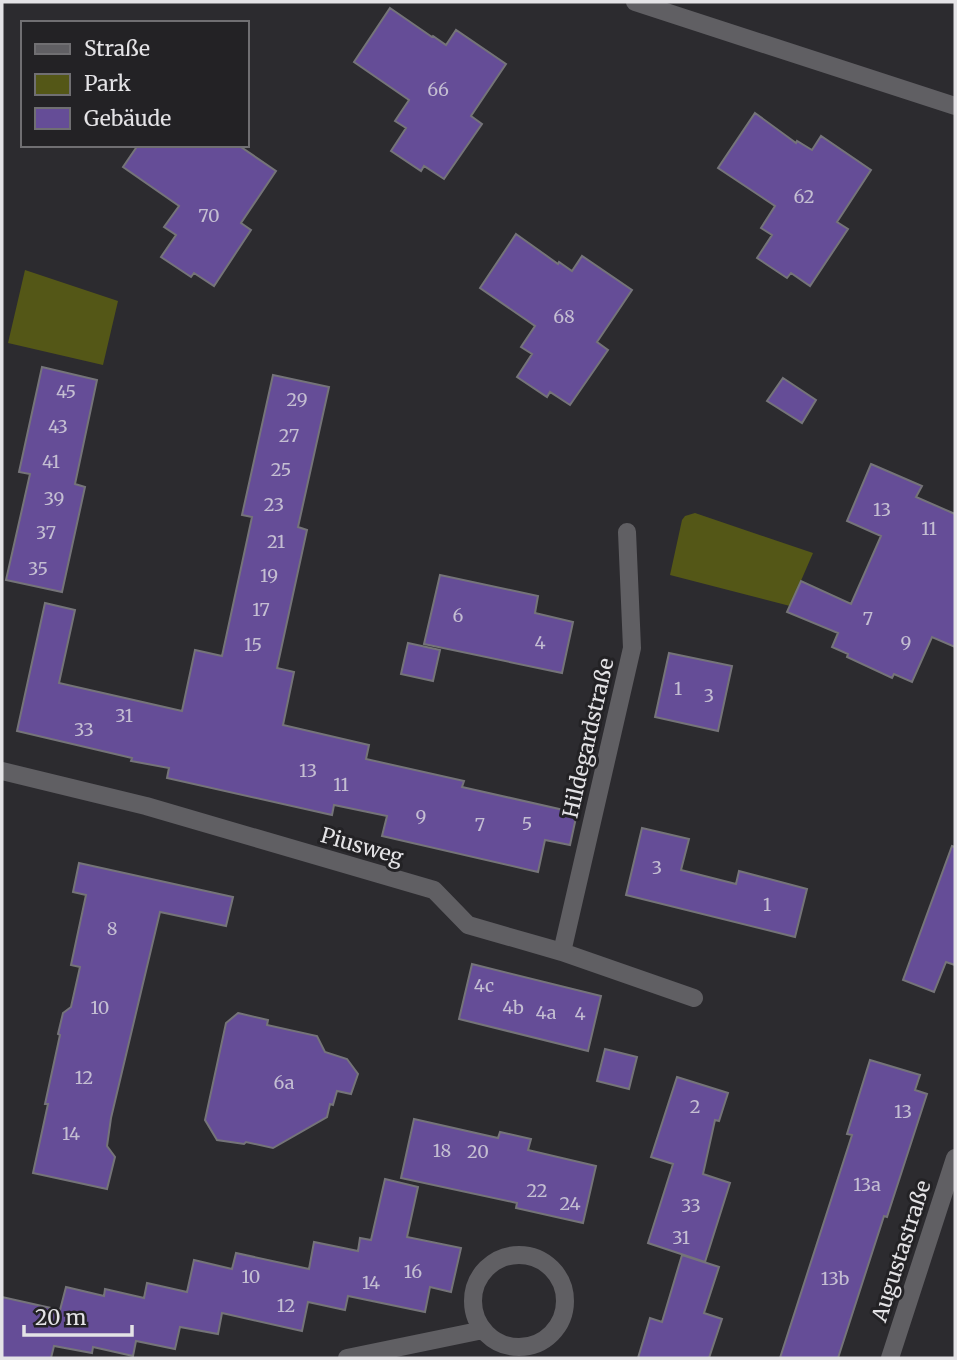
<svg xmlns="http://www.w3.org/2000/svg" width="957" height="1360" font-family="Merriweather,serif">
  <style>
    .green { fill: #545717 }
    .building { fill: #654d97; stroke: #757479; stroke-width: 2 }
    .lines { fill: none; stroke-linecap: round; stroke-linejoin: round }
    .minor { stroke: #605f63; stroke-width: 18 }
    .labels { text-anchor: middle; dominant-baseline: central; stroke-width: 6; stroke-linejoin: round; paint-order: stroke }
    .number-label { font-size: 18px; fill: #c4bed2 }
    .street-label { font-size: 21px; fill: #e4e3e6; stroke: #232225 }
  </style>
  <rect width="100%" height="100%" fill="#2c2b2f"/>
  <!-- green -->
  <path class="green" d="M25 270 118 301 103 365 8 343Z
    M695 513 813 553 790 606 670 575 682 520 685 516Z"/>
  <!-- building -->
  <path class="building" d="M390 8 432 37 433 36 446 45 456 30 506 64 471 116 482 124 444 179 424 166 421 171 391 151 406 128 395 121 409 100 354 62Z
    M755 113 796 143 797 141 812 150 821 136 871 170 837 222 848 229 810 286 791 273 787 278 757 258 772 235 761 228 775 206 718 168Z
    M138 145H238L276 171 241 223 251 230 214 286 194 273 191 277 161 257 176 235 164 227 179 206 123 167Z
    M516 234 558 264 559 262 572 271 582 256 632 290 597 342 608 350 570 405 550 392 547 397 517 377 532 354 521 347 535 326 480 288Z
    M42 367 97 380 75 484 85 487 62 592 6 580 30 474 19 472Z
    M273 375 329 387 298 527 307 530 277 668 294 672 283 725 369 745 366 759 464 781 462 787 577 813 570 845 545 840 538 872 382 836 387 816 334 805 332 815 167 778 169 768 131 761 132 758 17 731 45 603 75 610 59 683 182 711 195 650 222 656 252 517 242 515Z
    M783 378 816 400 802 423 767 401Z
    M871 464 922 486 916 497 955 514V647L932 637 912 682 894 674 892 678 847 657 848 654 832 647 838 633 787 612 801 581 851 604 881 536 847 521Z
    M440 575 538 596 535 613 573 622 562 673 424 644Z
    M408 643 440 650 433 681 401 674Z
    M669 653 732 666 718 731 655 717Z
    M642 828 689 839 681 870 736 884 739 871 807 889 795 937 626 895Z
    M952 846 955 847V965L946 962 934 992 903 980Z
    M79 863 233 897 226 926 160 912 111 1118 107 1146 115 1157 107 1189 33 1173 48 1104H45L60 1035 58 1034 63 1013 71 1007 80 967 71 965 86 895 73 892Z
    M472 964 601 996 588 1051 459 1019Z
    M238 1013 268 1020 267 1025 317 1036 325 1052 347 1059 358 1074 351 1094 337 1091 333 1105 330 1104 327 1117 273 1148 246 1142 244 1144 217 1140 205 1120 226 1023Z
    M605 1049 637 1057 629 1089 597 1081Z
    M870 1060 920 1075 915 1090 927 1094 887 1217 884 1216 838 1358H780L852 1135 847 1134Z
    M677 1077 728 1093 719 1121 715 1120 703 1174 730 1183 705 1262 648 1243 673 1164 651 1157Z
    M414 1119 498 1138 500 1132 531 1139 528 1150 596 1166 583 1223 516 1208 517 1203 401 1178Z
    M385 1179 418 1187 407 1237 461 1248 451 1292 430 1287 425 1312 348 1296 345 1310 308 1302 302 1331 222 1313 218 1334 180 1327 175 1349 136 1341 133 1356 93 1347 92 1353 54 1346 51 1358H2V1297L60 1310 66 1287 104 1296 105 1289 144 1298 147 1283 187 1292 194 1260 232 1269 236 1253 309 1269 314 1242 358 1251 360 1238 371 1240Z
    M682 1255 719 1267 704 1313 722 1319 709 1358H638L650 1318 662 1322Z"/>
  <g class="lines">
    <!-- minor -->
    <path class="minor" d="M635 2 955 106
      M2 771 146 806 434 890 468 925 562 952 694 998
      M562 952 632 648 627 532
      M473 1301a46 46 0 1 1 92 0a46 46 0 1 1-92 0Z
      M347 1358 483 1330
      M890 1358 955 1158"/>
  </g>
  <g class="labels">
    <!-- number labels -->
    <g class="number-label">
      <text x="438" y="89">66</text>
      <text x="804" y="196">62</text>
      <text x="209" y="215">70</text>
      <text x="564" y="316">68</text>
      <text x="66" y="391">45</text>
      <text x="297" y="399">29</text>
      <text x="58" y="426">43</text>
      <text x="289" y="435">27</text>
      <text x="51" y="461">41</text>
      <text x="281" y="469">25</text>
      <text x="54" y="498">39</text>
      <text x="274" y="504">23</text>
      <text x="882" y="509">13</text>
      <text x="929" y="528">11</text>
      <text x="46" y="532">37</text>
      <text x="276" y="541">21</text>
      <text x="38" y="568">35</text>
      <text x="269" y="575">19</text>
      <text x="261" y="609">17</text>
      <text x="458" y="615">6</text>
      <text x="868" y="618">7</text>
      <text x="540" y="642">4</text>
      <text x="906" y="642">9</text>
      <text x="253" y="644">15</text>
      <text x="678" y="688">1</text>
      <text x="709" y="695">3</text>
      <text x="124" y="715">31</text>
      <text x="84" y="729">33</text>
      <text x="308" y="770">13</text>
      <text x="341" y="784">11</text>
      <text x="421" y="816">9</text>
      <text x="527" y="823">5</text>
      <text x="480" y="824">7</text>
      <text x="657" y="867">3</text>
      <text x="767" y="904">1</text>
      <text x="112" y="928">8</text>
      <text x="484" y="985">4c</text>
      <text x="100" y="1007">10</text>
      <text x="513" y="1007">4b</text>
      <text x="546" y="1012">4a</text>
      <text x="580" y="1013">4</text>
      <text x="84" y="1077">12</text>
      <text x="284" y="1082">6a</text>
      <text x="695" y="1106">2</text>
      <text x="903" y="1111">13</text>
      <text x="71" y="1133">14</text>
      <text x="442" y="1150">18</text>
      <text x="478" y="1151">20</text>
      <text x="867" y="1184">13a</text>
      <text x="537" y="1190">22</text>
      <text x="570" y="1203">24</text>
      <text x="691" y="1205">33</text>
      <text x="681" y="1237">31</text>
      <text x="413" y="1271">16</text>
      <text x="251" y="1276">10</text>
      <text x="835" y="1278">13b</text>
      <text x="371" y="1282">14</text>
      <text x="286" y="1305">12</text>
    </g>
    <!-- street labels -->
    <g class="street-label">
      <text transform="translate(588 738) rotate(-77)">Hildegardstraße</text>
      <text transform="translate(362 846) rotate(16)">Piusweg</text>
      <text transform="translate(901 1251) rotate(-72)">Augustastraße</text>
    </g>
  </g>
  <!-- border -->
  <rect width="957" height="1360" fill="none" stroke="#e4e3e6" stroke-width="7"/>
  <!-- legend -->
  <rect x="21" y="21" width="228" height="126" fill="#232225" stroke="#706f72" stroke-width="2"/>
  <rect x="35" y="44" width="35" height="10" fill="#605f63" stroke="#706f72" stroke-width="2"/>
  <text x="84" y="56" font-size="21" fill="#e4e3e6">Straße</text>
  <rect x="35" y="74" width="35" height="21" fill="#545717" stroke="#706f72" stroke-width="2"/>
  <text x="84" y="91" font-size="21" fill="#e4e3e6">Park</text>
  <rect x="35" y="108" width="35" height="21" fill="#654d97" stroke="#706f72" stroke-width="2"/>
  <text x="84" y="126" font-size="21" fill="#e4e3e6">Gebäude</text>
  <!-- scale -->
  <path d="M24 1325v10h108v-10" fill="none" stroke="#e4e3e6" stroke-width="3.5"/>
  <text x="35" y="1325" font-size="21" fill="#e4e3e6" stroke="#232225" stroke-width="5" paint-order="stroke">20 m</text>
</svg>
